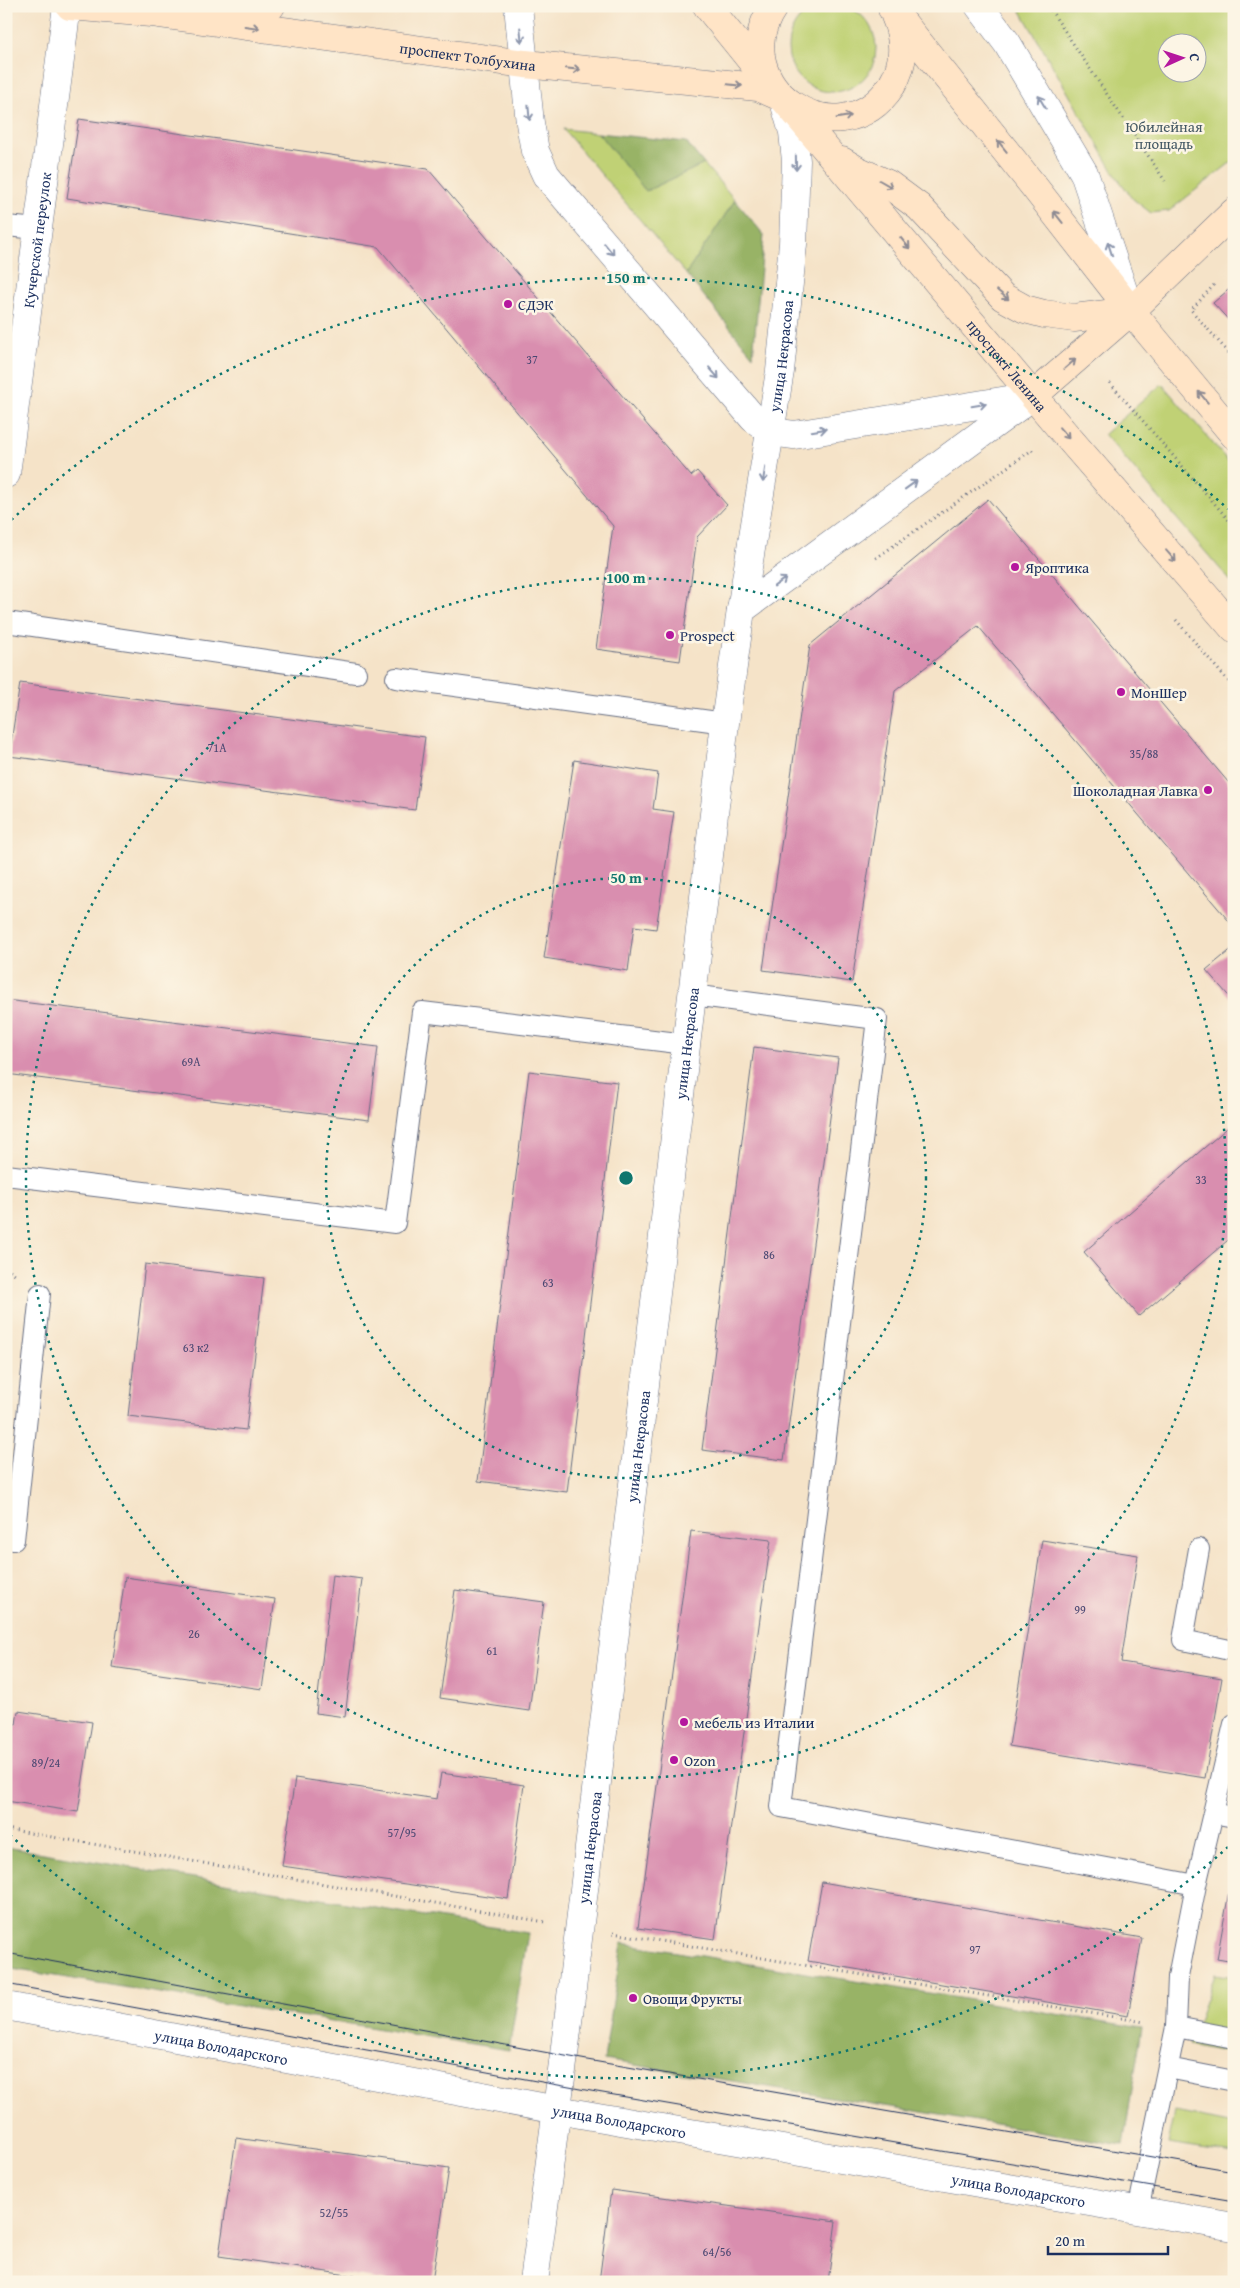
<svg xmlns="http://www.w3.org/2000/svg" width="1240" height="2288" font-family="'Gentium Book Plus',serif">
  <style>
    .green { fill: #c0d174; stroke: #6e8069; fill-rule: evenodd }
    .forest { fill: #98b366; stroke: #5a7162 }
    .building { fill: #d98eaf }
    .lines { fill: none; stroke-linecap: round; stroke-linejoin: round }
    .service-casing { stroke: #676e83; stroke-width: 22 }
    .minor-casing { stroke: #676e83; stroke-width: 29 }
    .tertiary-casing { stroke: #676e83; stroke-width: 29 }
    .secondary-casing { stroke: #676e83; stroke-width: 29 }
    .path { stroke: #676e83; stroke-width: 3; stroke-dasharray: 1 4; stroke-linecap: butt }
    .service { stroke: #fff; stroke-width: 20 }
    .minor { stroke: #fff; stroke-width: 28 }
    .tertiary { stroke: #fff; stroke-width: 28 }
    .secondary { stroke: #ffe4c6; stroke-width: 28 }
    .tram { stroke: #1b2f5e; stroke-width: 1 }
    .oneway { stroke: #8d8a92 }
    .oneway2 { stroke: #8d97ae }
    .ring { fill: none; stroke: #0f766e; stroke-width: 2.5; stroke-dasharray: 2.5 5 }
    .poi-dot { fill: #b5179e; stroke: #fcf5e5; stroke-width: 2 }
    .labels { text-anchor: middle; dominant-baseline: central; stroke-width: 5; stroke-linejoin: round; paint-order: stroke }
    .number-label { font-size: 12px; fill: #4a4772 }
    .street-label { font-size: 15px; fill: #1b2f5e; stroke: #fcf5e5 }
    .park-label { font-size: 15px; fill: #445864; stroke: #fcf5e5 }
    .poi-label { font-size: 15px; fill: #1b2f5e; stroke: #fcf5e5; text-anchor: start }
    .centre { fill: #0f766e; stroke: #fcf5e5; stroke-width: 2.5 }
    .ring-label { font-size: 15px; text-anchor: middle; font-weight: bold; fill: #0f766e; stroke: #fcf5e5; stroke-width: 5; stroke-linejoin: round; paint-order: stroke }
  </style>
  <rect width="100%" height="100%" fill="#fcf5e5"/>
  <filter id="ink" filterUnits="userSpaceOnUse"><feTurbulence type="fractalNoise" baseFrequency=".02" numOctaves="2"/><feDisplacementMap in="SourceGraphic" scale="10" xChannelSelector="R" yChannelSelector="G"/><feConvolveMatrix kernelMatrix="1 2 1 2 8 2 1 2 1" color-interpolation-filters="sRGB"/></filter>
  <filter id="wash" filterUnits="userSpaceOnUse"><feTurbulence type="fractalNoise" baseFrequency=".0096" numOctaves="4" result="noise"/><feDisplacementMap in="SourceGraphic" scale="20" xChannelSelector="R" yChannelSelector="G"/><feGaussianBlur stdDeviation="1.12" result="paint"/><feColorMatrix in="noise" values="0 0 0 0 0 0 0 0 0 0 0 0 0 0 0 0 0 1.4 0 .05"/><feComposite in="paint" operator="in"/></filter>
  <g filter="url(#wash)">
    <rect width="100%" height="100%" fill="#f5e3c8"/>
    <!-- green -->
    <path class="green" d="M788 48a44 44 0 1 1 88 0a44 44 0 1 1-88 0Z
      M1018 6H1234V160L1169 211 1151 213 1133 199 1116 176ZM1168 42H1198V72H1168Z
      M563 129 598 133 646 191 704 164 735 200 686 274Z
      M1162 384 1234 468V585L1104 434Z
      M1215 1974 1234 1977V2054L1189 2045Z
      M1175 2112 1234 2124V2154L1168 2144Z"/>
    <!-- forest -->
    <path class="forest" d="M598 133 686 142 704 164 646 191Z
      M735 200 764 235 753 356 686 274Z
      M6 1847 528 1933 509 2050 6 1968Z
      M622 1943 1142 2028 1123 2145 604 2060Z"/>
    <g id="blocks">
      <!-- building -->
      <path class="building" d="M79 119 428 169 691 476 697 471 727 505 697 537 680 661 596 649 613 526 378 247 67 198Z
        M1234 285V326L1213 303Z
        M988 499 1234 789V927L978 626 895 691 852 982 763 970 810 645Z
        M20 683 425 737 415 810 9 756Z
        M574 760 658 773 653 809 674 812 656 929 634 926 628 971 544 958Z
        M1234 947V1002L1206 970Z
        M6 1000 378 1047 369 1120 6 1074Z
        M754 1047 838 1058 784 1460 702 1450Z
        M529 1071 617 1082 567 1492 478 1481Z
        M1234 1122V1235L1139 1316 1084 1252Z
        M145 1264 264 1278 246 1430 128 1416Z
        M691 1531 771 1540 715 1939 638 1928Z
        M1042 1540 1138 1555 1121 1662 1222 1678 1205 1778 1009 1746Z
        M332 1575 362 1579 345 1717 316 1713Z
        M125 1577 275 1599 262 1689 112 1667Z
        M455 1590 544 1602 529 1711 440 1698Z
        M1233 1610H1234V1628L1230 1627Z
        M18 1711 92 1722 78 1812 6 1801V1722L16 1724Z
        M441 1773 524 1785 508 1899 282 1866 295 1778 437 1799Z
        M1233 1869H1234V1962L1217 1959Z
        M822 1882 1142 1938 1128 2016 808 1961Z
        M236 2138 449 2168 432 2282H395L219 2256Z
        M611 2190 836 2221 828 2282H599Z"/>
    </g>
  </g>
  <g filter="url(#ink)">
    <use href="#blocks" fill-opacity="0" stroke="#676e83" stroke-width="1"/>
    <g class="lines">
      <!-- service casing -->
      <g class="service-casing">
        <path id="service" d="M6 226 38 229
          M6 622 356 673
          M396 678 725 723
          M692 995 877 1019 781 1807 1196 1885 1178 1977 1176 2027 1138 2211
          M6 1175 395 1223 422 1012 686 1044
          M6 1539 14 1540 40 1294
          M1199 1549 1183 1640 1234 1651
          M1213 1813 1234 1817
          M1196 1885 1234 1724
          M1176 2027 1234 2038
          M1168 2068 1234 2081"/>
      </g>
      <!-- minor casing -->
      <g class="minor-casing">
        <g id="minor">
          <path id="s1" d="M6 474 67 6"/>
          <path id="s2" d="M6 2006 557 2110 1234 2227"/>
        </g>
      </g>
      <!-- tertiary casing -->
      <g class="tertiary-casing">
        <g id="tertiary">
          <path d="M518 6 530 123 535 151 546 175 753 418 771 432 794 435 1033 396"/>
          <path d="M979 6 1007 43 1084 173 1128 305"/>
          <path d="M741 610 1030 398"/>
          <path id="s3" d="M534 2282 564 2055 725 723 741 610 780 371 793 244 796 161 793 132 783 98"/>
        </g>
      </g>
      <!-- secondary casing -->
      <g class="secondary-casing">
        <g id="secondary">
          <path id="s4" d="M70 6 151 13 525 64 758 87 783 98 1060 428 1234 629"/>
          <path d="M707 6 766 79"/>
          <path d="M774 6C720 84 839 166 892 85 905 64 905 39 895 16"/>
          <path d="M892 9 1032 184 1131 311 1234 435"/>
          <path d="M210 10 271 6"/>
          <path d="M842 161 857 170 888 184 919 207 1003 297 1025 309 1044 314 1074 318 1131 311"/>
          <path d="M1033 396 1131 311 1234 212"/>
        </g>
      </g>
      <!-- path -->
      <path class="path" d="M1048 6 1165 181
        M1230 6 1234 11
        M1214 285 1191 310 1234 359
        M1110 383 1234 526
        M876 558 1032 450 1033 451
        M1176 620 1234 688
        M6 1267 16 1275
        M6 1829 545 1922
        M613 1933 1144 2022"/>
      <!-- service -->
      <use href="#service" class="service"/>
      <!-- minor -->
      <use href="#minor" class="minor"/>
      <!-- tertiary -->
      <use href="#tertiary" class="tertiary"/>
      <!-- secondary -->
      <use href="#secondary" class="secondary"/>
      <!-- tram -->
      <path class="tram" d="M6 1953 587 2060 1234 2171
        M6 1984 591 2091 1234 2201"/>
    </g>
    <!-- one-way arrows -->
    <defs><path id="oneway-shaft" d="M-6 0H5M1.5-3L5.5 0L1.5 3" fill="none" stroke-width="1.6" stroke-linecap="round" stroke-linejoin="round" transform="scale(1.25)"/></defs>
    <g class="oneway">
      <use href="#oneway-shaft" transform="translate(252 27) rotate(8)"/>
      <use href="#oneway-shaft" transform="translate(573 69) rotate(6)"/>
      <use href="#oneway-shaft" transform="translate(735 85) rotate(6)"/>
      <use href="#oneway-shaft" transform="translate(844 117) rotate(-9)"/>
      <use href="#oneway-shaft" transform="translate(1002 146) rotate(-129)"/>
      <use href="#oneway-shaft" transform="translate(886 184) rotate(30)"/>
      <use href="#oneway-shaft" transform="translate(1058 217) rotate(-128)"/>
      <use href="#oneway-shaft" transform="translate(905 243) rotate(50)"/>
      <use href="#oneway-shaft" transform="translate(1003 295) rotate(39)"/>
      <use href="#oneway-shaft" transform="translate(1070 364) rotate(-41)"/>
      <use href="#oneway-shaft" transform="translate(1203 397) rotate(-130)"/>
      <use href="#oneway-shaft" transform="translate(1064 433) rotate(49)"/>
      <use href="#oneway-shaft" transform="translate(1171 556) rotate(49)"/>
    </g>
    <g class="oneway2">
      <use href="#oneway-shaft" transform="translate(521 35) rotate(84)"/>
      <use href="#oneway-shaft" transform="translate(1042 102) rotate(-121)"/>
      <use href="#oneway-shaft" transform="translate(529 113) rotate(85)"/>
      <use href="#oneway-shaft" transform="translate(796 163) rotate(89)"/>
      <use href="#oneway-shaft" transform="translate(609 249) rotate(50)"/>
      <use href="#oneway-shaft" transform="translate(1110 249) rotate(-108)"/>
      <use href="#oneway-shaft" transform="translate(714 373) rotate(49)"/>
      <use href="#oneway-shaft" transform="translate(979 405) rotate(-9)"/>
      <use href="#oneway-shaft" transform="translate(819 430) rotate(-9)"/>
      <use href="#oneway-shaft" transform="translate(764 475) rotate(99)"/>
      <use href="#oneway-shaft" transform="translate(911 485) rotate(-36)"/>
      <use href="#oneway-shaft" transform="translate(780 582) rotate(-36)"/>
    </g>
  </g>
  <!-- distance rings -->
  <g class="ring">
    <circle cx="626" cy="1178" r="300"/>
    <circle cx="626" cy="1178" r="600"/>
    <path d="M1228 1847A900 900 0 0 1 6 1831M6 525A900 900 0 0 1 1228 509"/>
  </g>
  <!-- markers -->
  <g class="poi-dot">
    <circle cx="508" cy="304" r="5"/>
    <circle cx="1015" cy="567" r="5"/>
    <circle cx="670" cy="635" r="5"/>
    <circle cx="1121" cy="692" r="5"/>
    <circle cx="1208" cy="790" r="5"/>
    <circle cx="684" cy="1722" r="5"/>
    <circle cx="674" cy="1760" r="5"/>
    <circle cx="633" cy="1998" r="5"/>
  </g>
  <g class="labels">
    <!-- number labels -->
    <g class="number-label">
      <text x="532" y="359">37</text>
      <text x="217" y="747">71А</text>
      <text x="1144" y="753">35/88</text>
      <text x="191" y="1061">69А</text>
      <text x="1201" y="1179">33</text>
      <text x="769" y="1254">86</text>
      <text x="548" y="1282">63</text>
      <text x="196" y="1347">63 к2</text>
      <text x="1080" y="1609">99</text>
      <text x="194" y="1633">26</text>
      <text x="492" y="1650">61</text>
      <text x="46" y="1762">89/24</text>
      <text x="402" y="1832">57/95</text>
      <text x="975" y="1949">97</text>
      <text x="334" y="2212">52/55</text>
      <text x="717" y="2251">64/56</text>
    </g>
    <!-- street labels -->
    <g class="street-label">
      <text stroke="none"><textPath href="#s4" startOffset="401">проспект Толбухина</textPath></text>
      <text stroke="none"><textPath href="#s1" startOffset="236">Кучерской переулок</textPath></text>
      <text stroke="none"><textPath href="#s3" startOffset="1942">улица Некрасова</textPath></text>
      <text stroke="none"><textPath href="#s4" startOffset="1069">проспект Ленина</textPath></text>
      <text stroke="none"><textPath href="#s3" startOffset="1248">улица Некрасова</textPath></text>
      <text stroke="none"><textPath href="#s3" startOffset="842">улица Некрасова</textPath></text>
      <text stroke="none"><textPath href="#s3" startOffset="438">улица Некрасова</textPath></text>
      <text stroke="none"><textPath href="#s2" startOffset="219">улица Володарского</textPath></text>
      <text stroke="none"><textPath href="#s2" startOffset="624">улица Володарского</textPath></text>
      <text stroke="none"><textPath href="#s2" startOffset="1029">улица Володарского</textPath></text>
    </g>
    <!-- park labels -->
    <g class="park-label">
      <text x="1164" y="126">Юбилейная<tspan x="1164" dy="17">площадь</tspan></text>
    </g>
    <!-- poi labels -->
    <g class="poi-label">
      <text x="518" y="304">СДЭК</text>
      <text x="1025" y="567">Яроптика</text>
      <text x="680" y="635">Prospect</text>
      <text x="1131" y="692">МонШер</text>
      <text x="1198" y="790" text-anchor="end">Шоколадная Лавка</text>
      <text x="694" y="1722">мебель из Италии</text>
      <text x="684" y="1760">Ozon</text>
      <text x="643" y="1998">Овощи Фрукты</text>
    </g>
  </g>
  <circle cx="626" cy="1178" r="8" class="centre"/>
  <g class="ring-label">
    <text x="626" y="283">150 m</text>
    <text x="626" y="583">100 m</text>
    <text x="626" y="883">50 m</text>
  </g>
  <!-- margin -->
  <rect width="1240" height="2288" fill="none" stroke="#fcf5e5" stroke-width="25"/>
  <!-- north arrow -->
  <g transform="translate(1182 58) rotate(87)"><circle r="24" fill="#fcf5e5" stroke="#a2a6af"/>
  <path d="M0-4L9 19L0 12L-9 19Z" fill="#b5179e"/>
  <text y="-8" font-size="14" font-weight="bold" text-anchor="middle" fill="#1b2f5e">С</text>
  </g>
  <!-- scale -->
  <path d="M1048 2246v8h120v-8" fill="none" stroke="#1b2f5e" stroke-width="2.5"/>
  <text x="1055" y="2246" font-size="15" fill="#1b2f5e" stroke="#fcf5e5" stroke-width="4" paint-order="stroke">20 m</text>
</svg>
